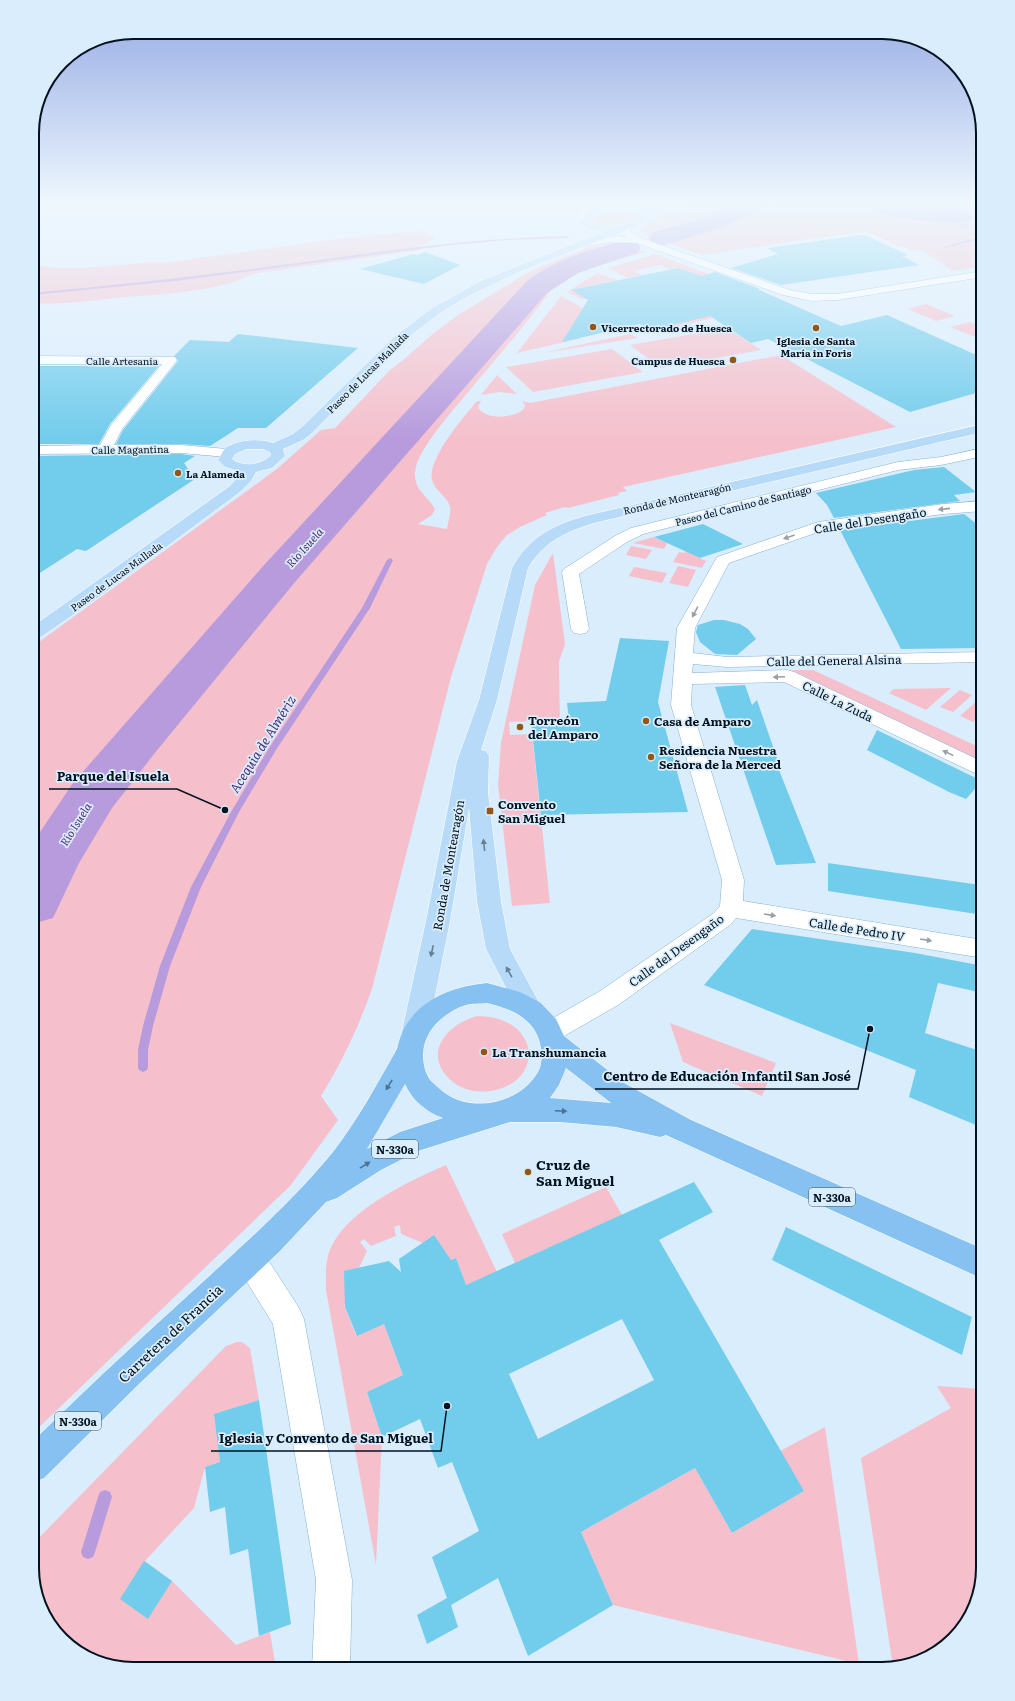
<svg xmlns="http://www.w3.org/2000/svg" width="1015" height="1701" font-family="Literata,serif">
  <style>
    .green { fill: #f5c0cc }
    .water { fill: #b79bdd }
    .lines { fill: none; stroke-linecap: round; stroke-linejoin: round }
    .stream { fill: #b79bdd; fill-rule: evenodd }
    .river { fill: #b79bdd; fill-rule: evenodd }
    .building { fill: #72ccec; fill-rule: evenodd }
    .minor-casing { stroke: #83b1d6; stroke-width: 1 }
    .major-casing { stroke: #fff; stroke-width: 1 }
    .highway-casing { stroke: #fff; stroke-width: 1 }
    .minor { fill: #fff; fill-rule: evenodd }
    .major { fill: #b6daf7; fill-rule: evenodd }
    .highway { fill: #86c1f1; fill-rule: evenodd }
    .oneway { fill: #9aa0a5 }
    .oneway2 { fill: #658096 }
    .oneway3 { fill: #4b7292 }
    .poi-dot { fill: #915714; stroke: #daedfc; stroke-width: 1.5 }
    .labels { text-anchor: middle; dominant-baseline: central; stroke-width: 3.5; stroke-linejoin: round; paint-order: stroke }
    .far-poi-label { font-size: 10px; font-weight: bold; fill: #02121f; stroke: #daedfc; text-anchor: start }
    .far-street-label { font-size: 10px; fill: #02121f; stroke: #daedfc }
    .far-water-label { font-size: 11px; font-style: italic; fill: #502b78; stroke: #daedfc }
    .shield { fill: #daedfc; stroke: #435461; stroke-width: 1 }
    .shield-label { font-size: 11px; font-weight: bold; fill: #02121f }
    .street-label { font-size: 12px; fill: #02121f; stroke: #daedfc }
    .poi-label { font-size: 12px; font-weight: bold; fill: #02121f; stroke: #daedfc; text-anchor: start }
    .water-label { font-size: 13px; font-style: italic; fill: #502b78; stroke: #daedfc }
    .near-poi-label { font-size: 14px; font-weight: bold; fill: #02121f; stroke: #daedfc; text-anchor: start }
    .near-street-label { font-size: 14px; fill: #02121f; stroke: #daedfc }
    .rim { fill: none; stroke: #02121f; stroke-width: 2 }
    .leader { fill: none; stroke: #02121f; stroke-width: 1.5 }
    .callout-dot { fill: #02121f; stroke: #daedfc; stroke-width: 1.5 }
    .callout-label { font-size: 13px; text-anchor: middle; font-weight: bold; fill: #02121f; stroke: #daedfc; stroke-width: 3.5; stroke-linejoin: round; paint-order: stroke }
  </style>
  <rect width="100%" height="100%" fill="#daedfc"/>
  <!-- green -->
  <path class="green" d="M211 201H338L277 205Z
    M588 201H626V202L593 209Z
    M688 201H747L725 212 693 225 651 236 640 231 644 226 669 210H679L676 207Z
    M774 201H983V266L952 271 922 250 912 251 904 247H900L866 231 702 255 666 242 727 224Z
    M628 208 640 211V213C633 227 605 231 592 223 595 210 616 209 628 208Z
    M422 231 436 238 425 244 417 247 421 250 253 274C216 293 156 294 115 298 87 301 60 305 32 303V263C54 274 127 264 154 262L162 263 345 238Z
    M614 243 623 246C589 254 555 262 527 286L329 505 352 510 554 280C571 268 629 245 648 252 615 260 580 266 553 288 528 322 501 353 474 385 459 404 416 449 415 473 414 490 428 496 435 509L432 515 418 524 447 529C448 523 451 513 450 507 448 496 434 491 432 479 427 460 464 416 477 401H481L478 407C486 421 514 418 524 409L525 405 522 401 530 403 781 355 896 427 623 487 627 491 618 493 619 495 568 508 565 507 545 513 547 515 520 527 507 535 497 547 487 564 451 677 372 989C359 1026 342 1062 321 1096L338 1120 291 1185 32 1434V647L251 488 278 468 321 430 335 428 390 370 402 361 435 332 458 315 529 272 589 247Z
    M655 254 733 283 726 285 678 268 669 269 660 265 634 271 642 275 627 278 609 268Z
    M597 273 617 280 576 289 587 299H581L567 292Z
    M561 296 594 314 581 338H582L517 353Z
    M926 304 955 316 936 321 907 309Z
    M748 307V310L644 334 639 331Z
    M970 322 983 328V340L950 327Z
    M727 328 761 350 661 368 630 345Z
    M630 334 638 338 542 353Z
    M612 349 643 372 533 392 506 367Z
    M497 375 517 394 499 392 481 395Z
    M653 537 667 543 664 549 633 543Z
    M631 546 652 550 646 559 626 555Z
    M685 551 706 561 702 568 673 562 679 552 685 553Z
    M553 553 565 644 559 662 560 727 532 732 531 721 509 722 510 735 532 734 550 903 512 906 498 785 501 743 535 585Z
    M678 566 696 570 688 587 669 583Z
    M634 567 667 573 662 583 629 576Z
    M791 670H813L983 749V762Z
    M951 688 926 710 889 693 894 689Z
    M960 690 972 695 953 712 940 707Z
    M979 699 983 701V713L973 722 960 716Z
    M477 1016C541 1016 546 1083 490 1091 477 1093 463 1090 453 1082 421 1056 445 1025 477 1016Z
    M670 1023 776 1063 762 1096 683 1062Z
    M446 1165 497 1272 466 1285 456 1258 437 1266 434 1235 423 1243 401 1234 400 1225 394 1227 396 1236 371 1246 364 1239 360 1242 367 1251 359 1268 344 1272V1278L357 1276 363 1295 344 1305 356 1335 384 1324 403 1375 367 1392 382 1437 376 1565 326 1290C326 1278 325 1268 328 1256 340 1213 407 1182 446 1165Z
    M606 1187 622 1215 515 1263 502 1234Z
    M237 1342H242L250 1348 259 1400 215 1414 220 1462 205 1467 194 1508 145 1561 172 1581 236 1645 270 1632 276 1669H126L77 1652 42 1613 32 1568V1545L226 1346Z
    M937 1386 983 1389V1569L966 1624 927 1659 893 1667 861 1458 951 1408Z
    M825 1427 859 1664 613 1605 581 1532 695 1468 732 1533 804 1491 780 1451Z"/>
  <!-- water -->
  <path class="water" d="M873 201H947L961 205 958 206 965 212H970L972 219C961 227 900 218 885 215L876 211Z"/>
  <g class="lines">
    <!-- stream -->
    <path class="stream" d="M956 201H961L954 204 952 203Z
      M955 221 968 226 966 227 955 223Z
      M568 236 569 238 506 240 443 246 175 281 32 295V293C116 285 199 276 282 265 377 252 472 238 568 236Z
      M983 236V238L946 248 944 247Z
      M390 558 393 560 370 608 276 750 239 812 201 887 170 966 153 1026 148 1050V1067L147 1070 143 1072 139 1070 138 1067V1050L143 1026 160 966 191 887 231 812 269 748 362 608 387 560Z
      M105 1490 110 1492 112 1497 95 1552 93 1557 88 1559 83 1557 81 1552 98 1497 100 1492Z"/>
    <!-- river -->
    <path class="river" d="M740 201H770L766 206 724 227 661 246 652 243 648 238 652 233 706 217Z
      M628 240 637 243 641 248 637 253 578 273 547 293 295 582 154 754 112 808 79 863 53 918 32 924V844L73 783 265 564 527 281C557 258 592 249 628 240Z"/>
  </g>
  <!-- building -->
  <path class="building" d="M861 235H865L908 255 902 256 919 265 781 285 731 268 778 254 767 248Z
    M425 252 460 265 424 284 360 269 414 254 417 255Z
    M678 268 702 276 715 272 760 289H757L841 326 887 315 983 358V391L910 412 768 339 751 343 710 316 655 329 648 325 643 326 640 324 562 342 588 300 571 290Z
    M238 334 358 348 266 428H238L210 446 181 444H116L123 430 178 361 174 356 190 340 229 342Z
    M32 366H159L110 424 99 444H32Z
    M181 454 195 456 184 463 195 479 86 551 77 549 32 578V456Z
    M944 467 976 492 954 495 960 501 834 518 827 505 816 493 914 470Z
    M964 514 983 529V648L901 649 840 530Z
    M703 524 743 544 700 558 654 537Z
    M714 620H724L740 624 748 629 756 639 737 655 715 654 700 642 696 632 698 625Z
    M620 638 669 641 658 702 688 812 541 815 531 721 569 720 567 703 606 701Z
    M745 685 752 705 757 700 781 770H779L816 863 776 865 715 687Z
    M877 730 982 781 966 799 949 792 867 750Z
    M828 863 980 885 983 886V915L828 891Z
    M752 929 915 953 983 966V993L938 983 925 1033 983 1052V1128L909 1097 916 1070 704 985Z
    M694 1182 713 1212 659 1240 804 1491 732 1533 695 1468 581 1532 613 1605 528 1656 498 1578 451 1605 458 1627 427 1644 417 1615 447 1598 432 1557 479 1531 452 1462 438 1468 420 1419 382 1437 367 1392 403 1375 384 1324 357 1336 345 1307 344 1271 389 1261 401 1272 399 1259 434 1235 451 1260 456 1258 466 1285ZM622 1319 654 1380 538 1439 509 1374Z
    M786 1227 972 1317 962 1355 772 1260Z
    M259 1400 291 1624 259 1636 248 1549 230 1555 225 1507 210 1512 205 1467 220 1462 214 1414Z
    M144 1561 172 1581 148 1619 120 1599Z"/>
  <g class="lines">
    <!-- minor casing -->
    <g class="minor-casing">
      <path id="minor" d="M577 201H586L591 219 589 221 586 222 581 219Z
        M631 201C641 201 646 201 651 211L646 214 643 213 639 207Z
        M630 222 635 225 629 230 641 238 790 290 812 294H837L983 271V277L837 300 812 301 783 295 637 243 610 242 581 247 576 244C583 236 615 236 626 237L619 230Z
        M32 356 175 357 177 360 175 363 122 429 114 445H181L227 449 232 450 234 453 232 456 227 457 181 453 32 454V446L100 445 111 425 162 364H32Z
        M983 448V456L941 465 898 470 643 534 627 542 579 574 589 629 586 633 580 634 574 633 571 629 562 572 564 569 615 536 631 528 898 462 941 457Z
        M983 501V511L943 514 821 531 729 563 695 628 693 653 727 657 983 652V662L727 667 693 664 692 673 787 670 794 672 983 762V777L784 682 692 684 691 705 744 880 743 901 983 940V958L736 918 730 925 618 1005 559 1039 550 1043 541 1039 537 1032 541 1025 600 991 714 913 720 906 722 880 671 705 677 628 717 557 818 522 943 504Z
        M250 1244 261 1249 299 1308 304 1319 352 1580 350 1669H312L316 1580 273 1324 239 1269 235 1259 239 1249Z"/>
    </g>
    <!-- major casing -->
    <g class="major-casing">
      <path id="major" d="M663 201H674L637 226 518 272 465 298 440 313 402 342 312 433 303 440 283 449 285 456 272 468 256 472 251 481 240 492 99 597 38 639 32 640V627L230 486 242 472 225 467 218 460 225 448C238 440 259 438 273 443L293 434 302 427 394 337 432 308 483 280 603 232 588 229 580 224C590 197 628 203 649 209ZM628 209 641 213V214C628 227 607 230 590 223 595 209 616 209 628 209ZM246 449H263L270 452 271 455C262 465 243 468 232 459L235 454Z
        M983 424V432L594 523C567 531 543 542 528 568L497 700 481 750 486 751 489 756 488 792 501 901 510 949 541 1006 537 1013 528 1016 519 1013 486 949 477 901 469 808 450 921 428 1031 424 1038 415 1042 406 1038 402 1031 426 921 457 761 479 700 512 568C530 537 551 526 585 516Z"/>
    </g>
    <!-- highway casing -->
    <g class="highway-casing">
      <path id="highway" d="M487 983 520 992 541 1003 556 1019 564 1036 624 1083 691 1120 983 1249V1279L666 1135 660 1137 616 1127 560 1122H510L418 1151 381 1170 337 1198 326 1202 279 1252 140 1383 44 1478 32 1483V1442C81 1394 131 1347 182 1301 234 1253 288 1207 333 1152 358 1120 377 1084 397 1049 406 1005 446 987 487 983ZM487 1003C513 1009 537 1020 541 1048 542 1056 542 1066 538 1072 523 1098 489 1109 461 1101 450 1098 439 1089 431 1081 425 1074 423 1063 423 1055 423 1031 444 1012 466 1005 472 1003 480 1004 487 1003ZM566 1068 606 1099 611 1103 550 1098 559 1085ZM405 1084C412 1100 426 1112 443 1118L400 1132 367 1149Z"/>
    </g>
    <!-- minor -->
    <use href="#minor" class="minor"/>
    <!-- major -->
    <use href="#major" class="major"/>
    <!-- highway -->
    <use href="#highway" class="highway"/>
  </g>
  <!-- one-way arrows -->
  <defs><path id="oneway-solid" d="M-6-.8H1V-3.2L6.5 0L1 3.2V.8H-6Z"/></defs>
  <g class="oneway">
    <use href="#oneway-solid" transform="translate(944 509) rotate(174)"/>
    <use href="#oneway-solid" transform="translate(789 537) rotate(161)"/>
    <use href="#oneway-solid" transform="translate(695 612) rotate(118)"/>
    <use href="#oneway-solid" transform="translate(779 677) rotate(178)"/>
    <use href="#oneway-solid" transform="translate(948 753) rotate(-154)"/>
    <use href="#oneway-solid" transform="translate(770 915) rotate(9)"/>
    <use href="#oneway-solid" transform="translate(926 940) rotate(9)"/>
  </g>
  <g class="oneway2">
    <use href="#oneway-solid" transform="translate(484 845) rotate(-96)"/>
    <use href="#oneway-solid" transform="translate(432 951) rotate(102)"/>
    <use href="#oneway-solid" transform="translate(509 972) rotate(-119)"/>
  </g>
  <g class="oneway3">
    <use href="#oneway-solid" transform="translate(389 1085) rotate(121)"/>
    <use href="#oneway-solid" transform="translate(561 1111) rotate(2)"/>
    <use href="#oneway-solid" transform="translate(365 1165) rotate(-32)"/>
  </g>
  <!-- sky -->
  <linearGradient id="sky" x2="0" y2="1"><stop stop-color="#94aae4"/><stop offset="0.46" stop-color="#eef7fe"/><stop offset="1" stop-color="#eef7fe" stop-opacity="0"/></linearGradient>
  <rect width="1015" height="439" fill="url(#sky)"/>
  <!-- markers -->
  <g class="poi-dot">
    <circle cx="593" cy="327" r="4"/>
    <circle cx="816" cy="328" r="4"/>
    <circle cx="733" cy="360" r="4"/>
    <circle cx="178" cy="473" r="4"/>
    <circle cx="646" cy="721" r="4"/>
    <circle cx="520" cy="727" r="4"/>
    <circle cx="651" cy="757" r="4"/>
    <rect x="486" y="807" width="8" height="8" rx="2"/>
    <circle cx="484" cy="1052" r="4"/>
    <circle cx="528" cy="1172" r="4"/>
  </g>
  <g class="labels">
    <!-- far-poi labels -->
    <g class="far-poi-label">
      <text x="601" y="327">Vicerrectorado de Huesca</text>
      <text x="816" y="340" text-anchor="middle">Iglesia de Santa<tspan x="816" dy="12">María in Foris</tspan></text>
      <text x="725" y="360" text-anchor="end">Campus de Huesca</text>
      <text x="186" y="473">La Alameda</text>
    </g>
    <!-- far-street labels -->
    <g class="far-street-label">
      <text x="122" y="360">Calle Artesanía</text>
      <text transform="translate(367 372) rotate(-45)">Paseo de Lucas Mallada</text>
      <text transform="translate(130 449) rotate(-1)">Calle Magantina</text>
      <text transform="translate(677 498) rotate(-13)">Ronda de Montearagón</text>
      <text transform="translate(743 505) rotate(-14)">Paseo del Camino de Santiago</text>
      <text transform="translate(116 576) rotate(-36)">Paseo de Lucas Mallada</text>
    </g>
    <!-- far-water labels -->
    <g class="far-water-label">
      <text transform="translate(304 547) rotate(-48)">Río Isuela</text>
      <text transform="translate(75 824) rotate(-58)">Río Isuela</text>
    </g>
    <!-- shield labels -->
    <g class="shield">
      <rect x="372" y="1140" width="46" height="18" rx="3"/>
      <rect x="809" y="1188" width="46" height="18" rx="3"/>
      <rect x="55" y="1412" width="46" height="18" rx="3"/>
    </g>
    <g class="shield-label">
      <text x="395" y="1149">N-330a</text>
      <text x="832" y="1197">N-330a</text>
      <text x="78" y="1421">N-330a</text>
    </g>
    <!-- street labels -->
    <g class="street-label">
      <text transform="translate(870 520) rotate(-9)">Calle del Desengaño</text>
      <text transform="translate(834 660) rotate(-1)">Calle del General Alsina</text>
      <text transform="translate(838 701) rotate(26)">Calle La Zuda</text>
      <text transform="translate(448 865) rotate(-80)">Ronda de Montearagón</text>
      <text transform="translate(857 929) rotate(9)">Calle de Pedro IV</text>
      <text transform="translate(676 950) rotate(-36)">Calle del Desengaño</text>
    </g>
    <!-- poi labels -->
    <g class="poi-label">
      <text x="528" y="720">Torreón<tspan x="528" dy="14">del Amparo</tspan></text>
      <text x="654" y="721">Casa de Amparo</text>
      <text x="659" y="750">Residencia Nuestra<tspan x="659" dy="14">Señora de la Merced</tspan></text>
      <text x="498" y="804">Convento<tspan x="498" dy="14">San Miguel</tspan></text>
      <text x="492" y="1052">La Transhumancia</text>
    </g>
    <!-- water labels -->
    <g class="water-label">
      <text transform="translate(262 744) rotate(-58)">Acequia de Almériz</text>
    </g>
    <!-- near-poi labels -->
    <g class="near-poi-label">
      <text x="536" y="1164">Cruz de<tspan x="536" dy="16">San Miguel</tspan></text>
    </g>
    <!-- near-street labels -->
    <g class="near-street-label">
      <text transform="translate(170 1333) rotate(-43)">Carretera de Francia</text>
    </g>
  </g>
  <!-- crop -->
  <path d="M0 0H1015V1701H0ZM133 39H882A94 94 0 0 1 976 133V1568A94 94 0 0 1 882 1662H133A94 94 0 0 1 39 1568V133A94 94 0 0 1 133 39Z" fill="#daedfc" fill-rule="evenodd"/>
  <path class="rim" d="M133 39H882A94 94 0 0 1 976 133V1568A94 94 0 0 1 882 1662H133A94 94 0 0 1 39 1568V133A94 94 0 0 1 133 39Z"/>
  <!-- callouts -->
  <path class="leader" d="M225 810L177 789H49M870 1029L858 1089H595M447 1406L441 1451H211"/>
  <g class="callout-dot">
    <circle cx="225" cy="810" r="4"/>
    <circle cx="870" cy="1029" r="4"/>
    <circle cx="447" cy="1406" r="4"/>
  </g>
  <g class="callout-label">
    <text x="113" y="781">Parque del Isuela</text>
    <text x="727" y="1081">Centro de Educación Infantil San José</text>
    <text x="326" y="1443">Iglesia y Convento de San Miguel</text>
  </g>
</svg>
